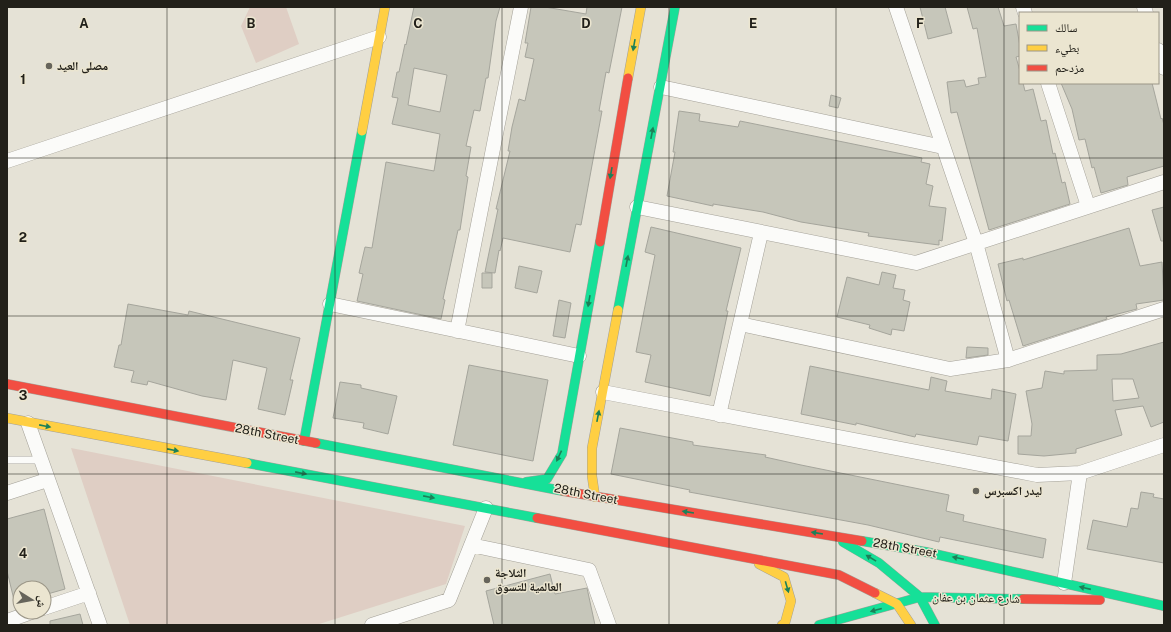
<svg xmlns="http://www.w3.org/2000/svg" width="1171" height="632" font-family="'Public Sans','Noto Naskh Arabic',sans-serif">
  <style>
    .green { fill: #dfcec4 }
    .building { fill: #c6c6ba; stroke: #a5a59c; fill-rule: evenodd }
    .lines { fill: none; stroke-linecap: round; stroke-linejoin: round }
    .lane-casing { stroke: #a4a198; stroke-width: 8 }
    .street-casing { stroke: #a4a198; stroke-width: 15 }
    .fast-casing { stroke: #a4a198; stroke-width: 10 }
    .slow-casing { stroke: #a4a198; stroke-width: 10 }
    .jam-casing { stroke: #a4a198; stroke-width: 10 }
    .lane { stroke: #fbfbf9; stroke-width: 7 }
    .street { stroke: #fbfbf9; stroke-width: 14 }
    .fast { stroke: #16e098; stroke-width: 9 }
    .slow { stroke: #ffcf43; stroke-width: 9 }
    .jam { stroke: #f24e42; stroke-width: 9 }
    .oneway { fill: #1c8058 }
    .grid { fill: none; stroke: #222019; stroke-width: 1; stroke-opacity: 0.55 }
    .poi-dot { fill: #66645b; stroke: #ebe5d0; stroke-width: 1.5 }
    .labels { text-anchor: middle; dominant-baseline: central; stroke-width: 3; stroke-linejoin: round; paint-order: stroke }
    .poi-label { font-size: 12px; font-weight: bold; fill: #222019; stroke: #ebe5d0; text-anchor: start }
    .street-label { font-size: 12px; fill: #222019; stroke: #ebe5d0 }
    .grid-label { font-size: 13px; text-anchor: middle; font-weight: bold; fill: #222019; stroke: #ebe5d0; stroke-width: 3; stroke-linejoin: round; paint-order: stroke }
  </style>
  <rect width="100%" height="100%" fill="#e5e2d6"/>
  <!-- green -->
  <path class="green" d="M250 7H286L299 44 256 63 241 26Z
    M71 448 465 526 446 584 316 625H130Z"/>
  <!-- building -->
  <path class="building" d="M414 7H500L496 21 488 78H486L480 111 474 110 466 146 471 147 466 176 468 177 460 230H458L443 299 445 300 441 319 357 301 363 274 359 273 365 247 372 248 386 162 434 171 440 134 392 124 398 98 392 97 397 72H399L405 44 406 45ZM414 68 447 75 440 112 408 105Z
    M531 7H545L586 14 587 7H622L609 73 606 72 599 111H602L581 225 576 224 570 252 503 238 500 251 499 250 495 273 485 272 498 209H496L510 151H508L512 127 519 99 525 101 534 59 525 57 528 43H525Z
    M920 7H945L952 33 928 39Z
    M967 7H998L1004 26 1016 24 1020 46V56L1016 57 1020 71V83H1023L1025 91 1033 89 1041 121 1046 120 1053 154 1055 153 1062 183 1065 182 1070 204 989 230 957 112 951 113 947 82 964 80 966 87 979 84 978 78 986 77 977 28 973 29Z
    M1061 83H1152L1161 119 1162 118 1164 125V166L1127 177 1128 185 1101 193 1094 167 1092 168 1085 139 1079 140 1072 109Z
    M831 95 841 98 838 108 829 106Z
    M679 111 700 114 699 121 738 127 740 121 922 158 921 162 930 164 926 184 933 186 929 206 946 208 942 241 939 240V245L868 236 869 233 801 222 763 212 713 204V206L667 196 675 152H673Z
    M1164 207V241H1161L1152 210Z
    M651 227 741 248 726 311H728L710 396 645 382 651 355 636 352 655 255 645 252Z
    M1129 228 1140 266 1162 262 1164 300 1136 304 1137 309 1106 317 1107 319 1023 346 1009 300 1007 301 998 264 1023 258V260Z
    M519 266 542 271 537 293 515 288Z
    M882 272 896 275 893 288 905 290 903 300 910 302 904 331 892 329 891 335 869 328 870 325 837 317 847 277 879 285Z
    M482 273H492V288H482Z
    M559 300 571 303 565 338 553 336Z
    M128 304 188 315 189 311 300 338 290 380H293L285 415 258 409 267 368 233 360 226 400 202 396 148 381 147 385 131 382 134 371 114 367 119 345H121Z
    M1164 342V422L1151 427 1143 406 1115 410 1122 435 1076 449V453L1044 456 1018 454V436H1031L1032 424 1026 391 1042 388 1045 371 1064 374V371L1097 370V355L1121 354ZM1112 379H1133L1139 398 1113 401Z
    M967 347 988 348V355L966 358Z
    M469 365 548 380 533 461 453 445Z
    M810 366 929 390 931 377 947 381 945 391 991 399 992 389 1016 394 1008 441 979 436 977 445 916 434 915 437 856 423V425L801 414Z
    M340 382 361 385V388L397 396 388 434 363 428 364 423 333 418Z
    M620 428 693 442V445L766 455 765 457 801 465 949 495 946 511 964 515 963 521 1046 539 1043 558 940 537 939 542 868 525 689 492 690 490 611 474Z
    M1141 492 1154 494 1153 497 1164 499V563L1087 549 1093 520 1127 527 1131 508 1138 509Z
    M44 509 65 589 44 595V588H20V607L16 608 7 571V519Z
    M550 574 555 594 587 588 595 625H494L486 591Z
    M80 614 83 625H50V621Z"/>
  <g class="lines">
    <!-- lane casing -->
    <g class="lane-casing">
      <path id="lane" d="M7 460H41"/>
    </g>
    <!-- street casing -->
    <g class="street-casing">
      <path id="street" d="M896 7 976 243 1008 360
        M1023 7 1025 13
        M1144 7 1146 13
        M1158 50 1164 68
        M1048 83 1088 206
        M661 87 943 147
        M7 161 379 37
        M637 207 916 263 1164 182
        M330 304 579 356
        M740 324 950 369 1008 360 1164 309
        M457 331 521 7
        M603 392 1037 475 1080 473 1164 445
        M719 415 761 233
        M28 423 100 625
        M7 493 47 480
        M471 545 589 570 609 625
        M1064 583 1080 473
        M44 608 89 593
        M7 621 32 612
        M372 625 449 600 486 508"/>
    </g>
    <!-- fast casing -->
    <g class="fast-casing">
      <path id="fast" d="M618 310 675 7
        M304 441 362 131
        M316 443 563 491
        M247 463 537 518
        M526 482 547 479 562 454 600 242
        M862 541 926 552 1164 606
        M843 542 879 563 920 597 935 625
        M819 625 920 597 1023 599"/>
    </g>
    <!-- slow casing -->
    <g class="slow-casing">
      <path id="slow" d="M628 78 641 7
        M362 131 385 7
        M7 418 247 463
        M595 497 592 476V448L618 310
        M759 564 784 577 791 601 785 623 782 625
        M875 593 897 604 911 625"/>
    </g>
    <!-- jam casing -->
    <g class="jam-casing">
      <path id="jam" d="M600 242 628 78
        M7 384 316 443
        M563 491 862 541
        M537 518 839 575 875 593
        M1023 599 1100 600"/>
    </g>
    <!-- lane -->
    <use href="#lane" class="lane"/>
    <!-- street -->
    <use href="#street" class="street"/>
    <!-- fast -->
    <use href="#fast" class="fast"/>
    <!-- slow -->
    <use href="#slow" class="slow"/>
    <!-- jam -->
    <use href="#jam" class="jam"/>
  </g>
  <!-- one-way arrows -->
  <defs><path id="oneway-solid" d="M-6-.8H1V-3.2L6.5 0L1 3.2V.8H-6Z"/></defs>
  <g class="oneway">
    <use href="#oneway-solid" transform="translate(634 45) rotate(100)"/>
    <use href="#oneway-solid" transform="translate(652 133) rotate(-79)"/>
    <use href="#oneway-solid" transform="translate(611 173) rotate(100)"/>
    <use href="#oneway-solid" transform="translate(627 261) rotate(-79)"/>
    <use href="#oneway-solid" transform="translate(589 301) rotate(100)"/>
    <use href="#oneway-solid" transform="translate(598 416) rotate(-79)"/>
    <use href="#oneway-solid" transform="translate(45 426) rotate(11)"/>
    <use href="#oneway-solid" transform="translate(173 450) rotate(11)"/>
    <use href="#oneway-solid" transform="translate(559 456) rotate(115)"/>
    <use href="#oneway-solid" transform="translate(301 473) rotate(11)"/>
    <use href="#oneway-solid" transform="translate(429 497) rotate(11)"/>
    <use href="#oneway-solid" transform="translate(688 512) rotate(-171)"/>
    <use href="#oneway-solid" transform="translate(817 533) rotate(-171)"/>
    <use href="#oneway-solid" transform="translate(871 558) rotate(-149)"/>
    <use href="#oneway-solid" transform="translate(958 558) rotate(-168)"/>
    <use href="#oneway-solid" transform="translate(787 587) rotate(74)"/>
    <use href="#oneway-solid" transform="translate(1085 588) rotate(-167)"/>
    <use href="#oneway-solid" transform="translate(876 610) rotate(165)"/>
  </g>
  <!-- grid -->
  <path class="grid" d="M167 7V625M335 7V625M502 7V625M669 7V625M836 7V625M1004 7V625M7 158H1164M7 316H1164M7 474H1164"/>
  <!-- markers -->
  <g class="poi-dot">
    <circle cx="49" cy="66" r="4"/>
    <circle cx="976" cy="491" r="4"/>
    <circle cx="487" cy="580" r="4"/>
  </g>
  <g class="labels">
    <!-- poi labels -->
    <g class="poi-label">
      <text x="57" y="66">مصلى العيد</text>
      <text x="984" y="491">ليدر اكسبرس</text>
      <text x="495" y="573">الثلاجة<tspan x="495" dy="14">العالمية للتسوق</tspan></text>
    </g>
    <!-- street labels -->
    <g class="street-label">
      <text transform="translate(267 434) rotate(11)">28th Street</text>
      <text transform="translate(586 494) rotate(11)">28th Street</text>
      <text transform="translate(905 548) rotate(10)">28th Street</text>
      <text transform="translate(976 598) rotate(1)">شارع عثمان بن عفان</text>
    </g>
  </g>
  <g class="grid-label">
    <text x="84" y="28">A</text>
    <text x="251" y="28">B</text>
    <text x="418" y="28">C</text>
    <text x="586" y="28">D</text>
    <text x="753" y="28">E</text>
    <text x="920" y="28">F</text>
    <text x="23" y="84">1</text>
    <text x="23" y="242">2</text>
    <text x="23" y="400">3</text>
    <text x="23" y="558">4</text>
  </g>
  <!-- border -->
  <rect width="1171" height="632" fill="none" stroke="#222019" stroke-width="16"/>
  <!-- legend -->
  <rect x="1019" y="12" width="140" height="72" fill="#ebe5d0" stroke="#9b9687"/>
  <rect x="1027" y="25" width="20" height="6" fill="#16e098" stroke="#9b9687"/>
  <text x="1055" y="32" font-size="12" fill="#222019">سالك</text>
  <rect x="1027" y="45" width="20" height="6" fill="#ffcf43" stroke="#9b9687"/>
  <text x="1055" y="52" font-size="12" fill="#222019">بطيء</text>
  <rect x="1027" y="65" width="20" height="6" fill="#f24e42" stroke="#9b9687"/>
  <text x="1055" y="72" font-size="12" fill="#222019">مزدحم</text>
  <!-- north arrow -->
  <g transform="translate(32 600) rotate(101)"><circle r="19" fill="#ebe5d0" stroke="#9b9687"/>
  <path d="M0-3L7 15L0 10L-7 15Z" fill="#66645b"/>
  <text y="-6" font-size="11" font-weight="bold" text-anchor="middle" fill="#222019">ش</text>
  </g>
</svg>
